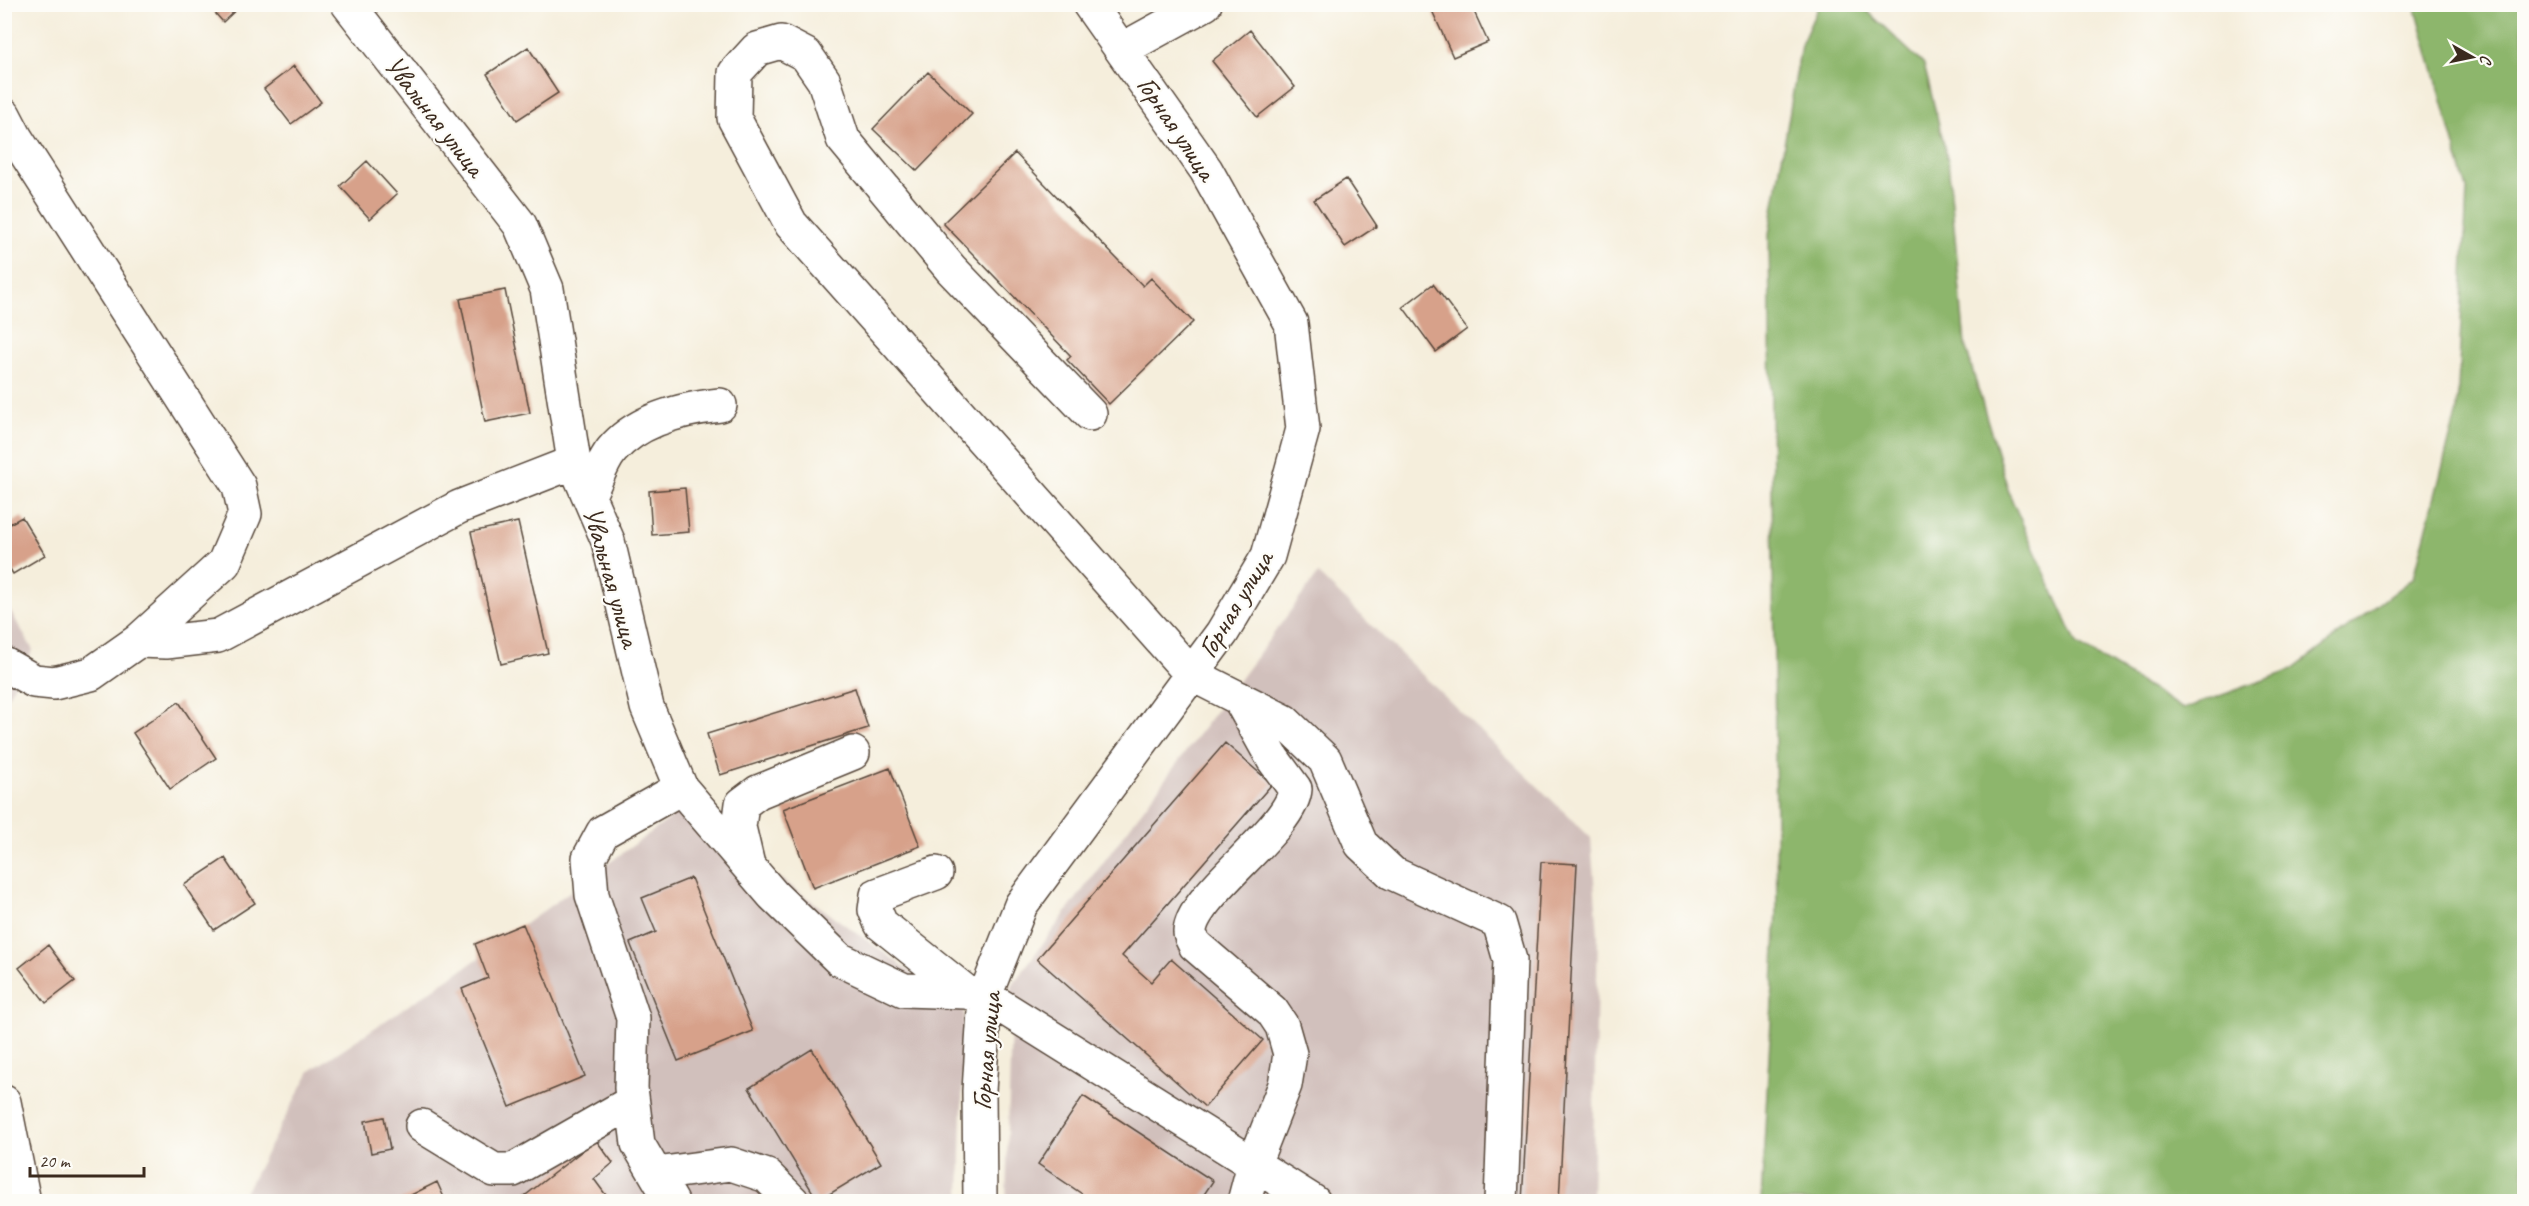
<svg xmlns="http://www.w3.org/2000/svg" width="2529" height="1206" font-family="Caveat,sans-serif">
  <style>
    .industrial { fill: #d1c0bc }
    .forest { fill: #8db66c; stroke: #647045; stroke-width: 1.5 }
    .building { fill: #d7a18a }
    .lines { fill: none; stroke-linecap: round; stroke-linejoin: round }
    .minor-casing { stroke: #57473a; stroke-width: 36 }
    .minor { stroke: #fff; stroke-width: 33 }
    .labels { text-anchor: middle; dominant-baseline: central; stroke-width: 4.5; stroke-linejoin: round; paint-order: stroke }
    .street-label { font-size: 28px; fill: #3b2a1e; stroke: #fdfcf7 }
  </style>
  <rect width="100%" height="100%" fill="#fdfcf7"/>
  <filter id="ink" filterUnits="userSpaceOnUse"><feTurbulence type="fractalNoise" baseFrequency=".0167" numOctaves="2"/><feDisplacementMap in="SourceGraphic" scale="12" xChannelSelector="R" yChannelSelector="G"/><feConvolveMatrix kernelMatrix="1 2 1 2 8 2 1 2 1" color-interpolation-filters="sRGB"/></filter>
  <filter id="wash" filterUnits="userSpaceOnUse"><feTurbulence type="fractalNoise" baseFrequency=".008" numOctaves="4" result="noise"/><feDisplacementMap in="SourceGraphic" scale="24" xChannelSelector="R" yChannelSelector="G"/><feGaussianBlur stdDeviation="1.35" result="paint"/><feColorMatrix in="noise" values="0 0 0 0 0 0 0 0 0 0 0 0 0 0 0 0 0 1.4 0 .05"/><feComposite in="paint" operator="in"/></filter>
  <g filter="url(#wash)">
    <rect width="100%" height="100%" fill="#f5eedc"/>
    <!-- industrial -->
    <path class="industrial" d="M1318 574 1591 838 1598 935 1592 1201 1006 1202 1012 985Z
      M4 600 33 650 5 702H4Z
      M683 809 964 1010 960 1201 240 1202 310 1071 469 965Z"/>
    <!-- forest -->
    <path class="forest" d="M1819 5H1861L1924 65 1948 161 1965 345 2010 496 2077 644 2183 709 2292 670 2414 577 2457 411 2467 189 2415 5H2524V1201H1761L1777 912 1769 234 1801 45Z"/>
    <g id="blocks">
      <!-- building -->
      <path class="building" d="M207 4H242L223 22Z
        M1433 5H1471L1488 42 1453 57 1430 6Z
        M1250 30 1295 87 1257 117 1212 61Z
        M528 47 558 93 517 120 487 74Z
        M294 66 321 102 291 124 264 89Z
        M928 72 972 114 917 171 873 129Z
        M1015 153 1143 286 1151 278 1193 322 1109 404 1067 360 1071 356 943 223Z
        M367 161 397 194 370 219 340 186Z
        M1346 179 1377 226 1345 247 1314 200Z
        M1433 284 1467 329 1436 352 1403 307Z
        M505 290 530 413 485 422 460 299Z
        M685 488 689 532 652 535 649 491Z
        M22 517 45 555 13 574 4 559V527Z
        M518 522 548 653 501 664 471 532Z
        M855 688 868 728 720 775 707 734Z
        M179 702 216 758 170 789 133 733Z
        M1225 743 1272 784 1122 956 1151 982 1171 959 1263 1040 1205 1107 1037 959Z
        M890 768 920 846 813 888 783 809Z
        M225 858 255 903 214 930 184 885Z
        M1541 862 1577 864 1559 1202H1522Z
        M691 878 753 1031 678 1061 630 943 656 932 642 898Z
        M523 924 585 1076 510 1107 462 989 488 978 475 944Z
        M48 945 75 981 46 1003 19 968Z
        M812 1049 881 1163 818 1201 749 1088Z
        M1083 1096 1213 1181 1199 1202H1094L1038 1164Z
        M384 1117 390 1149 371 1153 365 1121Z
        M596 1140 613 1163 594 1179 611 1202H517Z
        M437 1182 446 1202H397Z"/>
    </g>
  </g>
  <g filter="url(#ink)">
    <use href="#blocks" fill-opacity="0" stroke="#57473a" stroke-width="1.5"/>
    <g class="lines">
      <!-- minor casing -->
      <g class="minor-casing">
        <path id="minor" d="M348 4 520 225 547 289 574 462 608 541 647 707 681 788 773 895 839 959 904 990 966 992 985 996 1314 1202
          M1123 49 1205 4
          M4 115 16 138 239 486 245 514 224 563 138 641 91 674 54 683 34 681 4 664
          M1090 414 951 269 843 139 824 81 806 55 781 42 757 49 735 73 734 118 791 224 1191 674 1284 721 1325 760 1361 844 1392 873 1499 922 1510 960 1501 1202
          M589 495C596 481 602 462 612 450 638 419 682 409 720 405
          M138 641 166 642 218 636 459 507 574 462
          M1239 698 1273 759 1295 789C1293 828 1191 895 1190 932 1190 937 1193 940 1195 945L1272 1011 1282 1026 1290 1054 1285 1085 1254 1164 1244 1202
          M748 865 739 827 742 804 758 792 853 753
          M936 873 877 895 875 910 881 924 966 992
          M4 1102 24 1202
          M422 1126 494 1170H513L632 1102
          M656 1174 731 1164 767 1176 793 1202
          M672 1202 638 1144 631 1088 633 1018 592 895 589 858 603 832 681 788
          M980 1202 979 1091 985 996 1021 905 1222 633 1268 556 1303 429 1291 323 1206 170 1089 4"/>
      </g>
      <!-- minor -->
      <use href="#minor" class="minor"/>
    </g>
  </g>
  <g class="labels">
    <!-- street labels -->
    <g class="street-label">
      <text transform="translate(435 116) rotate(52)">Увальная улица</text>
      <text transform="translate(1177 128) rotate(56)">Горная улица</text>
      <text transform="translate(612 577) rotate(74)">Увальная улица</text>
      <text transform="translate(1235 604) rotate(-59)">Горная улица</text>
      <text transform="translate(986 1051) rotate(-85)">Горная улица</text>
    </g>
  </g>
  <!-- margin -->
  <rect width="2529" height="1206" fill="none" stroke="#fdfcf7" stroke-width="24"/>
  <!-- north arrow -->
  <g transform="translate(2472 57) rotate(99)" stroke="#fdfcf7" stroke-width="4.5" paint-order="stroke">
  <path d="M0-4.5L10 22L0 15L-10 22Z" fill="#3b2a1e"/>
  <text y="-9" font-size="16" font-weight="bold" text-anchor="middle" fill="#3b2a1e">С</text>
  </g>
  <!-- scale -->
  <path d="M30 1167v9h114v-9" fill="none" stroke="#3b2a1e" stroke-width="3"/>
  <text x="39" y="1167" font-size="18" fill="#3b2a1e" stroke="#fdfcf7" stroke-width="4.5" paint-order="stroke">20 m</text>
</svg>
